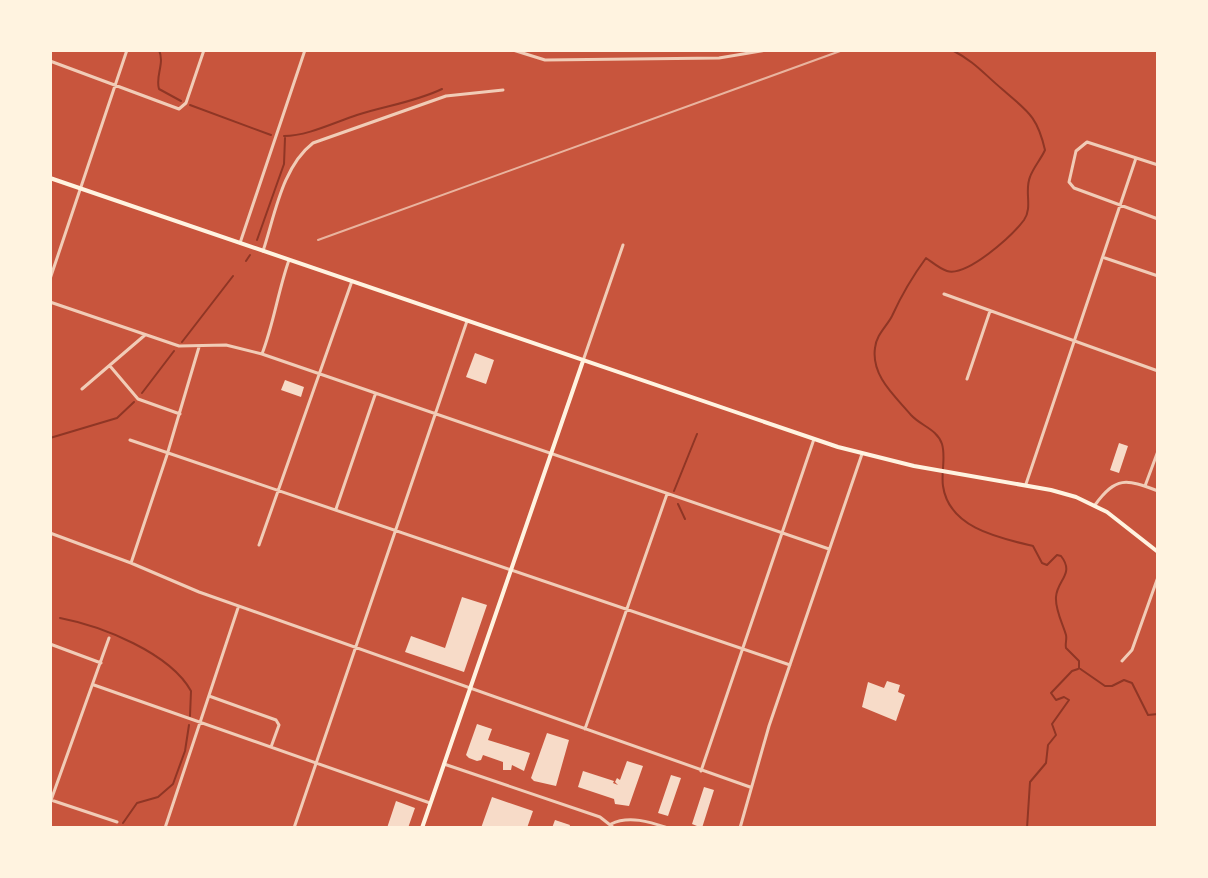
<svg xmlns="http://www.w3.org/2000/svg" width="1208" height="878" font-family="'IBM Plex Serif',serif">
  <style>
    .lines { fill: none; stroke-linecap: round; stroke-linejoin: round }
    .stream { stroke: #8f3625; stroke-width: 2 }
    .building { fill: #f7dbc8 }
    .minor { stroke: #f1ccb7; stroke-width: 3 }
    .secondary { stroke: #fff3e0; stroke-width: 4 }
    .rail { stroke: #e9b49f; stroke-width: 2 }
  </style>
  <rect width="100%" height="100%" fill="#c8553d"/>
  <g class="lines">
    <!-- stream -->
    <path class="stream" d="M159 50C165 64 155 76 159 89L181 101
      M952 50C975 62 983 73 1002 89 1027 111 1037 115 1045 150 1041 159 1033 168 1030 177 1024 191 1033 207 1024 220 1012 236 967 277 947 271 940 269 932 262 926 258 912 277 902 294 892 316 887 326 876 335 875 348 871 376 895 396 911 415 921 426 937 429 942 444 946 457 941 473 943 486 949 528 999 538 1033 546L1042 563 1047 565 1057 555 1061 556C1075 574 1057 580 1056 597 1055 610 1063 624 1066 635 1067 639 1065 644 1066 648L1079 661V668L1105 686H1112L1124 680 1132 683 1148 715 1158 714
      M190 105 271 135
      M284 136C307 136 333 123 357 115 385 106 415 102 442 89
      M257 240 284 164 285 138
      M246 261 250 255
      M182 342 233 276
      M142 393 174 351
      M50 438 117 418 134 402
      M674 491 697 434
      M678 504 685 519
      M60 618C102 626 170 653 191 691L190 716
      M123 823 137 803 158 797 173 784 185 751 189 725
      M1027 828 1030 782 1046 763 1048 745 1056 735 1052 724 1069 700 1064 697 1056 700 1051 693 1072 671 1078 669"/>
  </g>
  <!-- building -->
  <path class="building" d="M475 353 494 360 486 384 466 377Z
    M285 380 304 387 301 397 281 390Z
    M1119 443 1128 446 1119 473 1110 470Z
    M462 597 487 605 464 672 405 652 411 636 445 648Z
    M887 681 900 685 898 692 905 695 896 721 862 707 868 682 884 688Z
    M477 724 492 729 488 740 530 753 524 771 512 765 511 770H503V762L483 755 481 760 477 761 469 758 466 755Z
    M547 733 569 740 556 786 534 781 531 778Z
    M627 761 643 766 629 806 615 804 614 799 578 787 583 771 614 781 613 783 618 785 615 782 617 778 620 780Z
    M671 775 681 778 668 816 658 813Z
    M704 787 714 790 702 828 692 824Z
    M492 797 533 811 527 828H481Z
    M396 801 415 808 408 828H387Z
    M555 820 570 825 569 828H552Z"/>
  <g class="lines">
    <!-- minor -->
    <path class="minor" d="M513 50 545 60 719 58 767 50
      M50 61 179 109 186 103 204 50
      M1158 165 1087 142 1076 151 1069 182 1074 188 1158 219
      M240 243 305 50
      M263 251C275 215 282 167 313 143L446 96 503 90
      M1105 258 1158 276
      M50 279 127 50
      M944 294 1158 371
      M50 302 179 346 226 345 262 354 829 549
      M262 354C274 323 278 291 289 260
      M584 358 623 245
      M110 366 138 399 180 414
      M967 379 990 311
      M82 389 145 335
      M130 440 790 665
      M1026 484 1136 158
      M1145 486 1158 451
      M1095 505C1116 476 1126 479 1158 491
      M336 509 375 395
      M50 533 131 563 199 592 750 787
      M259 545 352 281
      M131 563 167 455 199 347
      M50 644 101 663
      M1122 661 1132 650 1158 577
      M94 685 430 803
      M209 696 276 720 279 725 271 747
      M585 729 667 494
      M444 764 600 817 614 828
      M701 771 814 439
      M51 800 117 822
      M50 803 109 638
      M611 824C629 815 650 822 668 828
      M165 828 238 608
      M294 828 467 321
      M740 828 769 726 862 454"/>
    <!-- secondary -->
    <path class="secondary" d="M50 178 838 447 914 466 1051 490 1076 497 1107 512 1158 552
      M422 828 583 361"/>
    <!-- rail -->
    <path class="rail" d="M318 240 843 50"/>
  </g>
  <!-- border -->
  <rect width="1208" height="878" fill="none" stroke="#fff3e0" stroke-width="104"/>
</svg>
